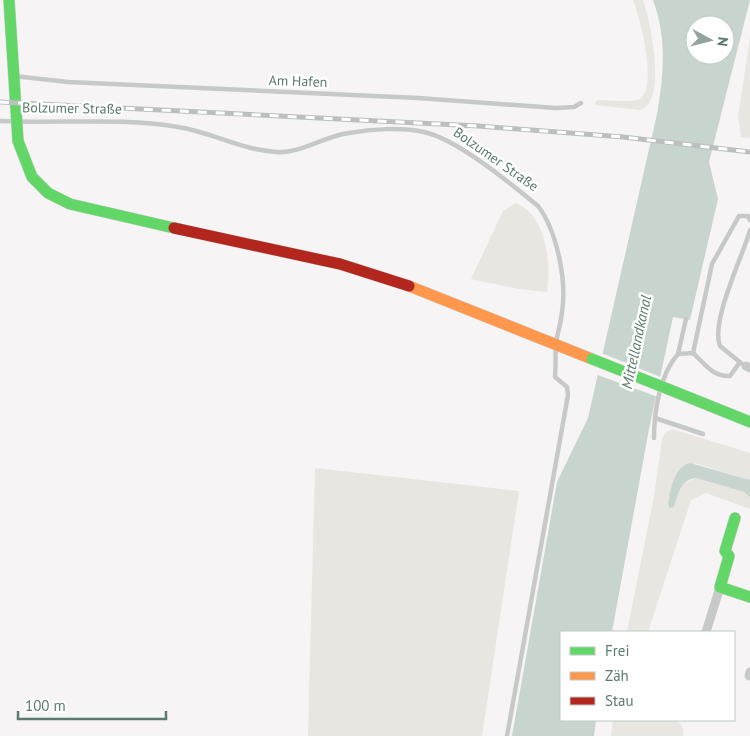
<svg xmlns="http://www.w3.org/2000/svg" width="750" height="736" font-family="'PT Sans',sans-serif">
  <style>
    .green { fill: #e8e6e1 }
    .water { fill: #c8d5ce; fill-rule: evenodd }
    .pier { fill: #f6f4f4 }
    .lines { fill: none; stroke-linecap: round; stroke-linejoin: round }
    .fast-casing { stroke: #d0d1d0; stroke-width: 12 }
    .slow-casing { stroke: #d0d1d0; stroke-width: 12 }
    .jam-casing { stroke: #d0d1d0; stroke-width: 12 }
    .lane { stroke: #c6c9c7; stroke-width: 4.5 }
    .street { stroke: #c6c9c7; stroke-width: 9 }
    .fast { stroke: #63d668; stroke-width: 11 }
    .slow { stroke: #ff974d; stroke-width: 11 }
    .jam { stroke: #b3261e; stroke-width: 11 }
    .rail-casing { stroke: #bbbfbe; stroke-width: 5 }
    .rail { stroke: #fff; stroke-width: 3; stroke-dasharray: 9; stroke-linecap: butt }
    .fast-bridge-casing { stroke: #d0d1d0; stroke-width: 12; stroke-linecap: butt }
    .fast-bridge { stroke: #63d668; stroke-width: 11 }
    .labels { text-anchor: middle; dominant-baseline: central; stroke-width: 5; stroke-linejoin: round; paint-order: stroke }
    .street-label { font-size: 14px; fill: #5b7a6f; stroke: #fff }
    .water-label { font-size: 15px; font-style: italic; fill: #5a7c6a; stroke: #fff }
  </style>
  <rect width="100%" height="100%" fill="#f6f4f4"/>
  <!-- green -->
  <path class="green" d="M633 0H643C650 20 668 101 640 110L596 105 595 103 597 100C606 100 634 103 640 99 658 86 640 17 633 0Z
    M750 37V138L741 137 738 117Z
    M516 203C547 216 551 263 547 292L519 289 471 279 503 211Z
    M672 429 750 453V480L694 463 674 479 668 506 684 483 696 478 744 492 750 497V509L706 493 691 500 648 632H627L654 496 662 439 665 433Z
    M315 468 519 491 482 736H308Z
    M613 720H675C681 723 685 729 683 736H611Z"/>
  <!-- water -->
  <path class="water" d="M653 0H750L709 162 718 199 690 320 673 317 649 429 612 632H561V720H596L594 736H512L557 482 588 418 657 114C664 74 667 38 653 0ZM695 25H725V55H695Z
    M690 463 750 480V497L744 492 696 478C680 480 678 494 674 507L670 508 668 504C671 489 673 468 690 463Z"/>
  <!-- pier -->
  <path class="pier" d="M599 352 663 378 658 397 595 374Z"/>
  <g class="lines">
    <!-- fast casing -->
    <g class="fast-casing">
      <path id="fast" d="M9 0 18 141 32 177 48 193 70 204 174 228
        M668 389 750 422
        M735 518 725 551 729 556 720 587 750 597"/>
    </g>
    <!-- slow casing -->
    <g class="slow-casing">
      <path id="slow" d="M409 286 592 359"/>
    </g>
    <!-- jam casing -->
    <g class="jam-casing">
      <path id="jam" d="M174 228 340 264 409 286"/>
    </g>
    <!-- lane -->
    <path class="lane" d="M14 76 68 82 418 98 556 108 574 107 581 103
      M0 121C59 124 119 117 178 127 211 132 242 150 276 152 301 154 324 136 349 133 371 129 402 127 424 132 457 139 511 184 538 206 557 231 567 281 562 312 561 322 558 332 556 342 555 353 556 365 555 377L567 387 568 395 507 736
      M678 354 686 319
      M740 362 730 376C713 377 705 364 693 353L712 264 739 216H748L750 220
      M741 363 720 346C710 322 743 256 750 230
      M655 418 703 434
      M654 438C654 411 660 374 678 354L693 353"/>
    <!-- street -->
    <path class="street" d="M746 366 750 368
      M706 632 720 587
      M749 676 750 672"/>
    <!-- fast -->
    <use href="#fast" class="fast"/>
    <!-- slow -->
    <use href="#slow" class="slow"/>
    <!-- jam -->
    <use href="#jam" class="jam"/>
    <!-- rail casing -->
    <g class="rail-casing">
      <path id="rail" d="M0 102 478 126 623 137 750 152"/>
    </g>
    <!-- rail -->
    <use href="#rail" class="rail"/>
    <!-- fast-bridge casing -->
    <g class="fast-bridge-casing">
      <path id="fast-bridge" d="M592 359 668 389"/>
    </g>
    <!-- fast-bridge -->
    <use href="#fast-bridge" class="fast-bridge"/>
  </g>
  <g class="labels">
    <!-- street labels -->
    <g class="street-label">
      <text transform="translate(298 81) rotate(2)">Am Hafen</text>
      <text transform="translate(72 108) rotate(1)">Bolzumer Straße</text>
      <text transform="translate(496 159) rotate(35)">Bolzumer Straße</text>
    </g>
    <!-- water labels -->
    <g class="water-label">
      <text transform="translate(636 342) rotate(-78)">Mittellandkanal</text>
    </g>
  </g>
  <!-- legend -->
  <rect x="560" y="631" width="175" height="90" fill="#ffffff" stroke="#bdcac5"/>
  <rect x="570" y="647" width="25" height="8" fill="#63d668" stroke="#bdcac5"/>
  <text x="605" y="656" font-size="15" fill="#5b7a6f">Frei</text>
  <rect x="570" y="672" width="25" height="8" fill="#ff974d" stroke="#bdcac5"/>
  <text x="605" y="681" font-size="15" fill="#5b7a6f">Zäh</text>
  <rect x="570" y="697" width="25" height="8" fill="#b3261e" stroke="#bdcac5"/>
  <text x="605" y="706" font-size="15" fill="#5b7a6f">Stau</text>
  <!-- north arrow -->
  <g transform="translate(710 40) rotate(97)"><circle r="24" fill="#ffffff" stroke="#bdcac5"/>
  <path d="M0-4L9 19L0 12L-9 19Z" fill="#91a59e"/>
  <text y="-8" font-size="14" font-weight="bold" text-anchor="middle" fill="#5b7a6f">N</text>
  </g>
  <!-- scale -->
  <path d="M18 711v8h148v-8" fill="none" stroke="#5b7a6f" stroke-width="2.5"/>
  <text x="25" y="711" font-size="15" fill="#5b7a6f" stroke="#ffffff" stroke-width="4" paint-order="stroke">100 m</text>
</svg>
